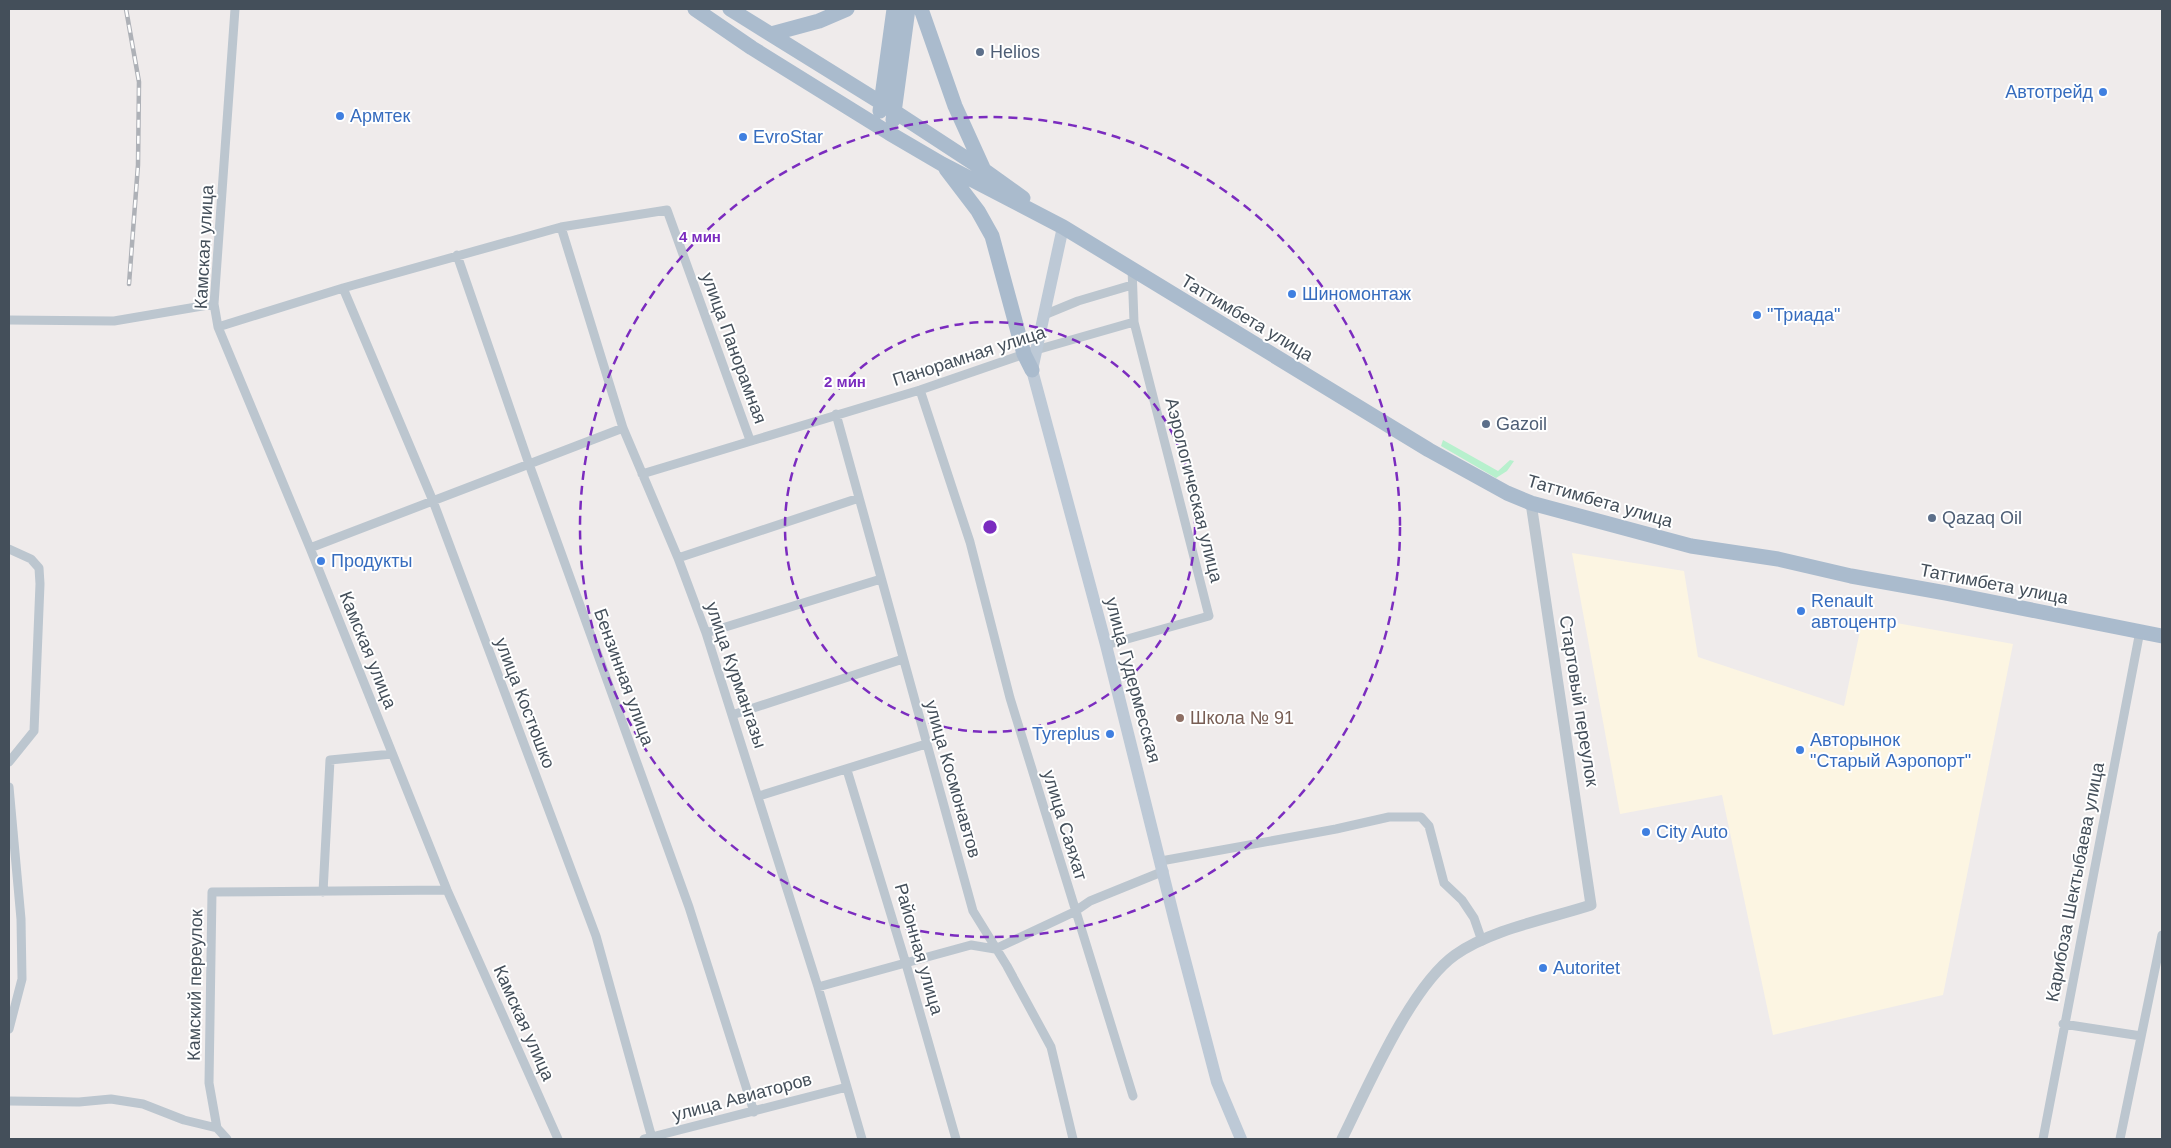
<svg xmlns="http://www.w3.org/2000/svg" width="2171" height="1148" font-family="Helvetica,sans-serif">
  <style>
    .commercial { fill: #fcf5e2 }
    .green { fill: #b7f0cd }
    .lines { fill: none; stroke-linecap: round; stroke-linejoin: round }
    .minor { stroke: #bcc6cf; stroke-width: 9 }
    .tertiary { stroke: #bcc6cf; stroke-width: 11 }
    .secondary { stroke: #bdc9d6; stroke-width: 12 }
    .primary { stroke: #aabbcd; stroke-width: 15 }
    .rail-casing { stroke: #aeb1b7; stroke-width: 4.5 }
    .rail { stroke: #fff; stroke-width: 2.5; stroke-dasharray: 8; stroke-linecap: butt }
    .ring { fill: none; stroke: #7b2cbf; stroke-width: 2.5; stroke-dasharray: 9 6 }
    .service-dot { fill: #5c6f8a; stroke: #fff; stroke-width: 2 }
    .shop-dot { fill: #3f7fe0; stroke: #fff; stroke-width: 2 }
    .education-dot { fill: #8d6e63; stroke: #fff; stroke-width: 2 }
    .labels { text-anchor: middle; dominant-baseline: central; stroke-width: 4; stroke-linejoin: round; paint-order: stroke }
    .service-label { font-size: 18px; fill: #4e5e75; stroke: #fff; text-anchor: start }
    .shop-label { font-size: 18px; fill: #366cbe; stroke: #fff; text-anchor: start }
    .street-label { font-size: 18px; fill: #444f5a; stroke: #fff }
    .education-label { font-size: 18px; fill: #785e54; stroke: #fff; text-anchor: start }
    .centre { fill: #7b2cbf; stroke: #fff; stroke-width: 2.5 }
    .ring-label { font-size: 15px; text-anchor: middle; font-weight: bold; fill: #7b2cbf; stroke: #fff; stroke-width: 4; stroke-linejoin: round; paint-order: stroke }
  </style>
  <rect width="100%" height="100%" fill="#efebeb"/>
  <!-- commercial -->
  <path class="commercial" d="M1572 553 1684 571 1698 657 1844 706 1863 617 2013 644 1943 995 1773 1035 1722 795 1620 814Z"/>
  <!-- green -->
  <path class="green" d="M1443 440 1498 471 1510 460 1514 461 1507 471 1496 478 1441 446Z"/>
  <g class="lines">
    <!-- minor -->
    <path class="minor" d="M235 9 214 304 218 327 310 548 447 890 558 1139
      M561 227 623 428 678 558 706 633 818 987 862 1139
      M457 255 529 464 689 907 754 1112
      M343 288 433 501 596 936 652 1138
      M1044 315 1078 301 1132 285
      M9 320 114 321 214 304
      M218 327 343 288 561 227 667 210 750 440
      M920 390 970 542 1010 698 1133 1096
      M836 414 973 911 1007 966 1051 1047 1073 1139
      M642 474 920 390 1036 350 1134 322
      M310 548 623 428
      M9 549 31 559 39 568 40 584 34 731 9 762
      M678 558 859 498
      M706 633 881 579
      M1106 645 1209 616 1134 322 1132 268
      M732 715 903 659
      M847 770 906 964 956 1139
      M9 787 21 919 22 979 9 1029
      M759 796 926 744
      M1161 861 1336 829 1389 817H1421L1429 826 1444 883 1462 900 1474 918 1482 941
      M323 892 330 760 392 754
      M818 987 971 945 995 949 1074 912 1090 901 1164 871
      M2063 1024 2141 1036
      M9 1101 79 1102 111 1099 143 1104 184 1120 217 1128 227 1139
      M217 1128 209 1083 212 892 447 890
      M644 1139 847 1087
      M2043 1139 2140 631
      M2120 1139 2162 935"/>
    <!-- tertiary -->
    <path class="tertiary" d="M1342 1139C1367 1089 1410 987 1455 955 1492 929 1548 919 1591 905L1531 503"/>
    <!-- secondary -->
    <path class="secondary" d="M1063 227 1032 370 1106 645 1175 922 1217 1082 1241 1139"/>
    <!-- primary -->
    <path class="primary" d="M695 9 752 48 889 133 942 164 1063 227 1429 450 1507 493 1531 503 1691 546 1778 559 1851 576 1946 593 2162 636
      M730 9 883 104 984 170 1023 198
      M921 9 955 106 984 170
      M771 34 819 21 847 9
      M880 111 894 9
      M893 120 908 9
      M946 169 978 211 992 236 1024 354 1032 370"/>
    <!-- rail casing -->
    <g class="rail-casing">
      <path id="rail" d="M126 9 139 82 138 165 129 284"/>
    </g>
    <!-- rail -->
    <use href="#rail" class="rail"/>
  </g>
  <!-- distance rings -->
  <g class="ring">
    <circle cx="990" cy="527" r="205"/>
    <circle cx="990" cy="527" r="410"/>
  </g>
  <!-- markers -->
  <g class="service-dot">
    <circle cx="980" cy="52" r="5"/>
    <circle cx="1486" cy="424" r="5"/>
    <circle cx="1932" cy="518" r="5"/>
  </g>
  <g class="shop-dot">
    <circle cx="2103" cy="92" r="5"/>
    <circle cx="340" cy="116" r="5"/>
    <circle cx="743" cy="137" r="5"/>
    <circle cx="1292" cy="294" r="5"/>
    <circle cx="1757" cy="315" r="5"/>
    <circle cx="321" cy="561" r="5"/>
    <circle cx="1801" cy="611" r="5"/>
    <circle cx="1110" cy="734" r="5"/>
    <circle cx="1800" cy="750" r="5"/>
    <circle cx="1646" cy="832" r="5"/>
    <circle cx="1543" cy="968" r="5"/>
  </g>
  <circle class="education-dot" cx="1180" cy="718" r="5"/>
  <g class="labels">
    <!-- service labels -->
    <g class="service-label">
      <text x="990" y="52">Helios</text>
      <text x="1496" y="424">Gazoil</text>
      <text x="1942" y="518">Qazaq Oil</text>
    </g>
    <!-- shop labels -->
    <g class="shop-label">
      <text x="2093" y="92" text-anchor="end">Автотрейд</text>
      <text x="350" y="116">Армтек</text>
      <text x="753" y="137">EvroStar</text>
      <text x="1302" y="294">Шиномонтаж</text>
      <text x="1767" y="315">"Триада"</text>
      <text x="331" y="561">Продукты</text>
      <text x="1811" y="601">Renault<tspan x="1811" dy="21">автоцентр</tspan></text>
      <text x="1100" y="734" text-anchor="end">Tyreplus</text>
      <text x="1810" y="740">Авторынок<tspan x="1810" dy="21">"Старый Аэропорт"</tspan></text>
      <text x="1656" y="832">City Auto</text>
      <text x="1553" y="968">Autoritet</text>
    </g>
    <!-- street labels -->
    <g class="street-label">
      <text transform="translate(204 247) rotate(-87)">Камская улица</text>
      <text transform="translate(1247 318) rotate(31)">Таттимбета улица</text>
      <text transform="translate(734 348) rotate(70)">улица Панорамная</text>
      <text transform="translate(969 356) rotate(-18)">Панорамная улица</text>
      <text transform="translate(1194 490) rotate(76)">Аэрологическая улица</text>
      <text transform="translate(1600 501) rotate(16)">Таттимбета улица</text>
      <text transform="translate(1994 584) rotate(11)">Таттимбета улица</text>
      <text transform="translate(368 650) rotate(68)">Камская улица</text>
      <text transform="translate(736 675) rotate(71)">улица Курмангазы</text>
      <text transform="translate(624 677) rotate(70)">Бензинная улица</text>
      <text transform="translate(1133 680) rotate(75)">улица Гудермесская</text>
      <text transform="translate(1579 701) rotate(81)">Стартовый переулок</text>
      <text transform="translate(525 703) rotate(69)">улица Костюшко</text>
      <text transform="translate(953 779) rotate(74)">улица Космонавтов</text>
      <text transform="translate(1065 825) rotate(73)">улица Саяхат</text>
      <text transform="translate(2075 882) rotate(-79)">Карибоза Шектыбаева улица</text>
      <text transform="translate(919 949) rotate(74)">Районная улица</text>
      <text transform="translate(195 985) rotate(-89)">Камский переулок</text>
      <text transform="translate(524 1023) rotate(66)">Камская улица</text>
      <text transform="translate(742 1097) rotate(-15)">улица Авиаторов</text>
    </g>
    <!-- education labels -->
    <g class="education-label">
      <text x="1190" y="718">Школа № 91</text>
    </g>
  </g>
  <circle cx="990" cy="527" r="8" class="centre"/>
  <g class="ring-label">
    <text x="700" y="242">4 мин</text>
    <text x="845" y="387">2 мин</text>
  </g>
  <!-- border -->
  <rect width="2171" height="1148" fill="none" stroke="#444f5a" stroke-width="20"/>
</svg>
